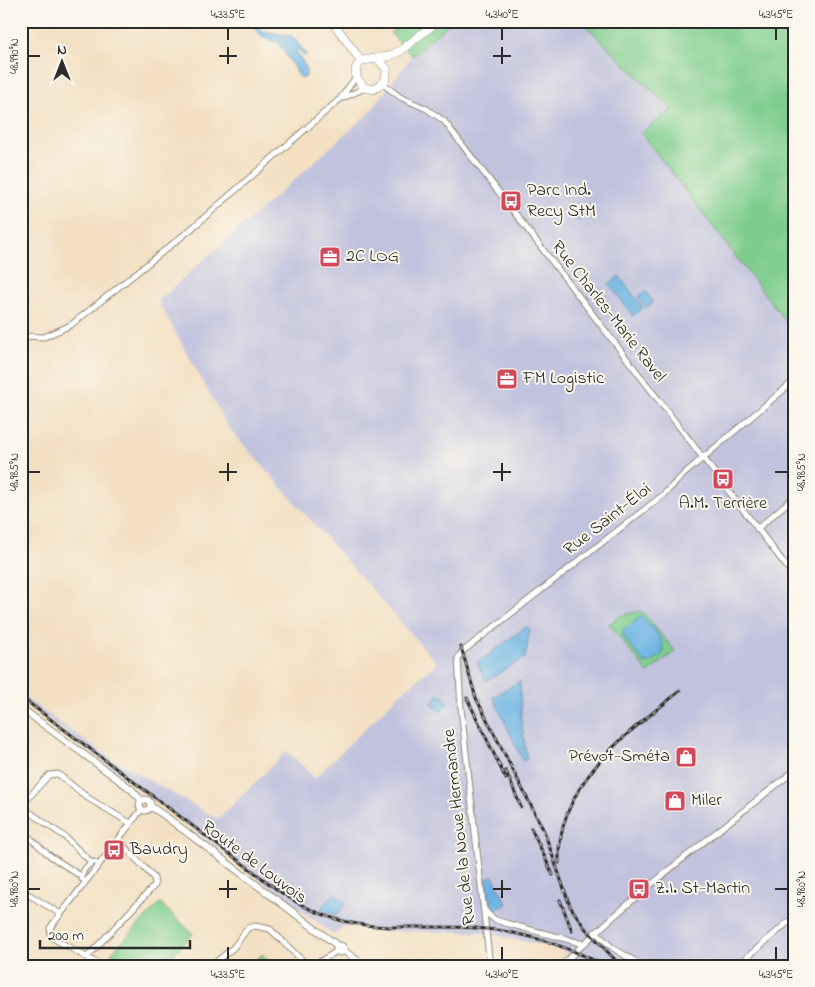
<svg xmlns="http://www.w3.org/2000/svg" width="815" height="987" font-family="'Indie Flower',sans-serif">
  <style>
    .industrial { fill: #c1c2dd }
    .green { fill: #7ecd8d; stroke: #547c5c }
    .water { fill: #6bb4e3; stroke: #4b7087 }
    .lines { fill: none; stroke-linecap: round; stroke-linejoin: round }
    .minor-casing { stroke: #8f8677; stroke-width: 7 }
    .tertiary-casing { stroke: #8f8677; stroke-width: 8 }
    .secondary-casing { stroke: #8f8677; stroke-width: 9 }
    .minor { stroke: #fff; stroke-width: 5 }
    .tertiary { stroke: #fff; stroke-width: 6 }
    .secondary { stroke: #fff; stroke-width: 8 }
    .rail-casing { stroke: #2b2b2b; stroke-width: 3 }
    .rail { stroke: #fbf7ec; stroke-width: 1; stroke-dasharray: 4; stroke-linecap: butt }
    .ticks { fill: none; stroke: #2b2b2b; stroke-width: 2 }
    .labels { text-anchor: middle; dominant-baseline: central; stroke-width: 4; stroke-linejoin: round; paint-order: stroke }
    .poi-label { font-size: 18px; fill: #2b2b2b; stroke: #fbf7ec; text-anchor: start }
    .street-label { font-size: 18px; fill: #2b2b2b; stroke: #fbf7ec }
    .neatline { fill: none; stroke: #2b2b2b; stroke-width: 2 }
    .ticks-label { font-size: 12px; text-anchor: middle; fill: #2b2b2b }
  </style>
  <rect width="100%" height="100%" fill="#fbf7ec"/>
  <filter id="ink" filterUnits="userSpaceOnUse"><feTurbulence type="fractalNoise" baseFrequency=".02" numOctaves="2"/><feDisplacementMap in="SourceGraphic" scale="10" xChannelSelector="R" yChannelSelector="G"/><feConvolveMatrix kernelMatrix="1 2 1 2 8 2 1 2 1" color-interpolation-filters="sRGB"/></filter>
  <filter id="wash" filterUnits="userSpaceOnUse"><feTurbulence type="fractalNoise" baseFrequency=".0096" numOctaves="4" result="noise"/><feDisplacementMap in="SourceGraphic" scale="20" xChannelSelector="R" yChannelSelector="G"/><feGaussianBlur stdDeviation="1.12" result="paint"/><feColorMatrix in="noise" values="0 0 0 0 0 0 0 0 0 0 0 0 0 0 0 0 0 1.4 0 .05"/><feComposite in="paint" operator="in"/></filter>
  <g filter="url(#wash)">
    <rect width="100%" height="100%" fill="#f3e0c3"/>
    <!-- industrial -->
    <path class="industrial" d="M452 21H581L672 110 641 133 790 326 794 324V966H598L553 947 480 932 375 931 344 926 334 935 21 699V695L108 757 218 819 287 751 315 778 400 694 437 663 228 427 158 301 369 113 412 56Z"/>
    <!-- green -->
    <path class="green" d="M404 21H452L412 56 390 33Z
      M581 21H794V324L790 327 641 133 672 110Z
      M642 611 675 651 648 673 609 624 622 615Z
      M160 903 193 934 162 966H125L111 953Z
      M262 954 271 963 269 966H250Z"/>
    <!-- water -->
    <path class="water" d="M247 21H254L262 31 292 36 306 53V56H304L298 49 296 51 306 67V77L302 79 299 76 278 42 265 39Z
      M572 214a6 6 0 1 1 12 0a6 6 0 1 1-12 0Z
      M619 276 643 308 633 316 609 284Z
      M645 291 653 302 646 308 638 297Z
      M642 616C652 627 665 637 663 653L650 663H644L623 636V630Z
      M526 627 530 629 525 658 486 681 477 663Z
      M520 681 521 719 527 759 523 761 493 697Z
      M440 693 449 703 440 712 431 702Z
      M493 876 507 904 496 910 488 895 487 878Z
      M335 893 346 903 337 915 321 910 322 906Z"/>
  </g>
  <g filter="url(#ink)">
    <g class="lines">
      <!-- minor casing -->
      <g class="minor-casing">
        <path id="minor" d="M383 84 400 97 427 109 444 121 794 576
          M343 98 365 88
          M21 336 44 337 71 325 190 230 340 99 356 77
          M757 529 794 497
          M21 806 49 775 58 774 88 798 130 823
          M21 806 65 837 92 863
          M21 830 49 855 82 877
          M82 879C82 870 86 865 95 862
          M21 890 61 914
          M484 909C488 915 492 919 499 921 527 930 555 935 583 944
          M595 932 613 948 643 966
          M87 957 155 885 154 878 118 840
          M102 966 51 937 50 928 142 809
          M211 966 233 948 248 928 255 926 270 929 308 966
          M313 966 337 951
          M490 966 461 708 458 658 462 652 663 495 684 474 794 381
          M561 966C633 894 715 834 794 771
          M737 966 794 917"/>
      </g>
      <!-- tertiary casing -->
      <g class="tertiary-casing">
        <path id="tertiary" d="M21 708 131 789 142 801
          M139.5 805a5.5 5.5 0 1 1 11 0a5.5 5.5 0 1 1-11 0Z
          M150 806 165 816 338 946
          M336.5 949a3.5 3.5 0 1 1 7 0a3.5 3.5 0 1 1-7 0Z
          M343 950 365 966"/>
      </g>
      <!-- secondary casing -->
      <g class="secondary-casing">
        <path id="secondary" d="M332 21 361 61
          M377 58 387 69 385 81 374 89 365 88 356 77V68L361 61 389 56 400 51 438 21"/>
      </g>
      <!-- minor -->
      <use href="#minor" class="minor"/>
      <!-- tertiary -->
      <use href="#tertiary" class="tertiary"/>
      <!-- secondary -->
      <use href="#secondary" class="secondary"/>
      <!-- rail casing -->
      <g class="rail-casing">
        <path id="rail" d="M461 647 476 698 544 831 570 906 585 928 621 966
          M21 697 279 891C350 940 397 923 476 928 521 931 565 945 606 966
          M467 698 506 779
          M506 771 521 807
          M531 828 553 875
          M559 863C556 784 625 735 680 691
          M560 900 572 931"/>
      </g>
      <!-- rail -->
      <use href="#rail" class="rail"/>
    </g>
  </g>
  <!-- ticks -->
  <path class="ticks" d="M228 28V40M502 28V40M776 28V40M228 47V64M502 47V64M28 56H40M219 56H237M493 56H511M228 463V481M502 463V481M28 472H40M219 472H237M493 472H511M775 472H788M228 880V898M502 880V898M28 889H40M219 889H237M493 889H511M775 889H788M228 947V960M502 947V960M776 947V960"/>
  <!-- icons -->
  <defs>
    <g id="bus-square" transform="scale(1.125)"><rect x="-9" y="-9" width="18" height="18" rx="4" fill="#d1495b" stroke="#fbf7ec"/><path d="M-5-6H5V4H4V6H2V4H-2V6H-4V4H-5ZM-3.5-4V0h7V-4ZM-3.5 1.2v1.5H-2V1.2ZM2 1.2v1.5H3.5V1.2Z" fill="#fff"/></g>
    <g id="office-square" transform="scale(1.125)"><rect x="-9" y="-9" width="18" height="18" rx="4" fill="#d1495b" stroke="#fbf7ec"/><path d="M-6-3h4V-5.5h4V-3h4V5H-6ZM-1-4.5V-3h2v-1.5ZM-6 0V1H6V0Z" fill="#fff"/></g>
    <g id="shop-square" transform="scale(1.125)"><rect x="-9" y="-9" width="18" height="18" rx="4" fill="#d1495b" stroke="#fbf7ec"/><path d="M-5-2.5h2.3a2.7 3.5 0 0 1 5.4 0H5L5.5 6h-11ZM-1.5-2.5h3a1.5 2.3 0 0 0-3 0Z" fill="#fff"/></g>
  </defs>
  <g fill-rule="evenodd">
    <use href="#bus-square" x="511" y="201"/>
    <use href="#office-square" x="330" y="257"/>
    <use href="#office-square" x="507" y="379"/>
    <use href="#bus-square" x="723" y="479"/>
    <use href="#shop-square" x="686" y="757"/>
    <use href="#shop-square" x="675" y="801"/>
    <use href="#bus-square" x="114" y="850"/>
    <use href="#bus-square" x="639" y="889"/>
  </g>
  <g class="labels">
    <!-- poi labels -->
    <g class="poi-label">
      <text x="527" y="191">Parc Ind.<tspan x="527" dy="21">Recy StM</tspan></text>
      <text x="346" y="257">2C LOG</text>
      <text x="523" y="379">FM Logistic</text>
      <text x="723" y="504" text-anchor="middle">A.M. Terrière</text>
      <text x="670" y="757" text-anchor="end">Prévot-Sméta</text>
      <text x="691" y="801">Miler</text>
      <text x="130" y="850">Baudry</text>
      <text x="655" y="889">Z.I. St-Martin</text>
    </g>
    <!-- street labels -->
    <g class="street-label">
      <text transform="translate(608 312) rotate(52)">Rue Charles-Marie Ravel</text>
      <text transform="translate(608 520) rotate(-38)">Rue Saint-Éloi</text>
      <text transform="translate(460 827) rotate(-96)">Rue de la Noue Hermandre</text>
      <text transform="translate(254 863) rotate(37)">Route de Louvois</text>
    </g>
  </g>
  <!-- margin -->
  <rect width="815" height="987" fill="none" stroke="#fbf7ec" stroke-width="55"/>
  <!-- north arrow -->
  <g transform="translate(62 62)" stroke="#fbf7ec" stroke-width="4" paint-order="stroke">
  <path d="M0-4L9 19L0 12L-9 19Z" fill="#2b2b2b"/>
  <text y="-8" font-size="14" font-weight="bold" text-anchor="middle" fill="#2b2b2b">N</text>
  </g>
  <!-- scale -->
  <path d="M40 940v8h150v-8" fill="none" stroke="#2b2b2b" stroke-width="2.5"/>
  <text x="48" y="940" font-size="15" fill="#2b2b2b" stroke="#fbf7ec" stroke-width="4" paint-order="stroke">200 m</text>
  <rect x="28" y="28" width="760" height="932" class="neatline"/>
  <g class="ticks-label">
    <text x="228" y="18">4.335°E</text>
    <text x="502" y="18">4.340°E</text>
    <text x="776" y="18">4.345°E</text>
    <text transform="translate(14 56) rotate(-90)" y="4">48.990°N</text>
    <text transform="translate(14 472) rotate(-90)" y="4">48.985°N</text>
    <text transform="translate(801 472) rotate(-90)" y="4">48.985°N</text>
    <text transform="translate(14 889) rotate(-90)" y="4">48.980°N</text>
    <text transform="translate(801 889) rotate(-90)" y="4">48.980°N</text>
    <text x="228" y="978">4.335°E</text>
    <text x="502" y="978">4.340°E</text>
    <text x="776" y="978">4.345°E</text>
  </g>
</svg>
